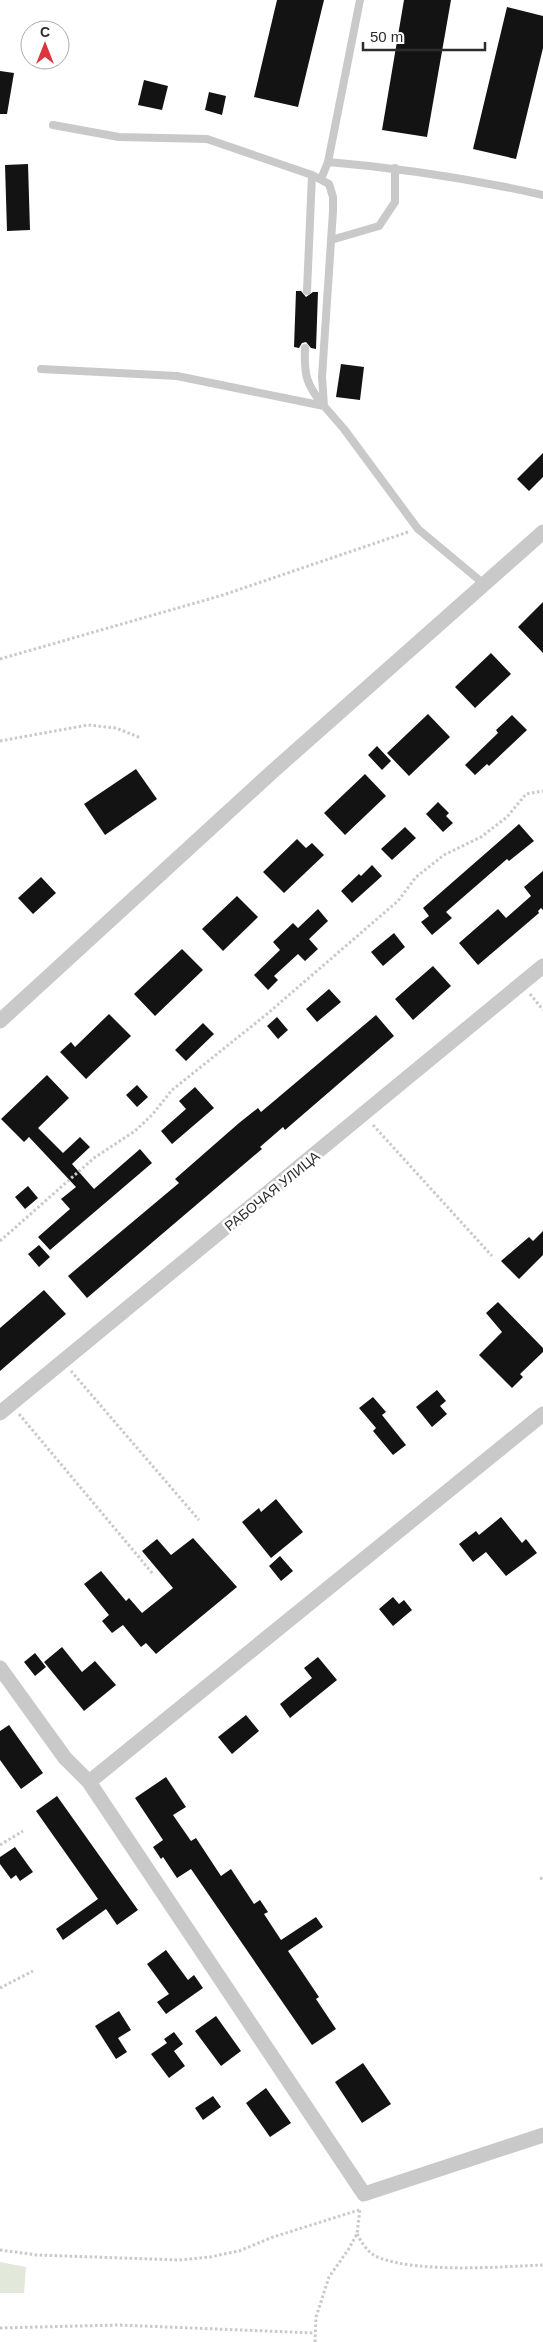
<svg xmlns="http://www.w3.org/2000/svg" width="543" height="2342" font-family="Arial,sans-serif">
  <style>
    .green { fill: #e2e9da }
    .building { fill: #131313 }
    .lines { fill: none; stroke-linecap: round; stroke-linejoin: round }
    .path { stroke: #c9c9c9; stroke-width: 3; stroke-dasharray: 2.5 2.5; stroke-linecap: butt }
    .lane { stroke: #c9c9c9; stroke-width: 8 }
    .street { stroke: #c9c9c9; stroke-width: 15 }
    .labels { text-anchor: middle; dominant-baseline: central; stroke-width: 5; stroke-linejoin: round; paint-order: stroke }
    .street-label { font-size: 14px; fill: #2c2c2c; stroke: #fff }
  </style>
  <rect width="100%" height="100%" fill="#fff"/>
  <!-- green -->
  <path class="green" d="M0 2262 26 2267 24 2293H0Z"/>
  <!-- building -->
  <path class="building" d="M277 0H324L298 107 254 97Z
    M404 0H451L427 137 382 130Z
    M507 7 543 16V48L516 159 473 149Z
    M0 71 14 73 7 114H0Z
    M144 80 168 86 162 110 138 105Z
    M209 92 226 96 222 115 205 110Z
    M28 164 30 230 7 231 5 165Z
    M296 291H301L306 297 313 292H318L316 349 311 348 306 342 302 343 299 348 294 347Z
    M341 364 364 367 360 400 336 397Z
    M543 453V477L529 491 517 479Z
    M543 602V653L518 627Z
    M491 653 511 674 475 708 455 687Z
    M428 714 450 737 409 776 387 753Z
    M512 715 527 730 489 766 487 764 475 775 465 765 498 733 496 730Z
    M377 746 391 761 382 770 368 755Z
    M136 769 157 799 105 835 84 804Z
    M365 774 386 796 345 835 324 813Z
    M438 802 449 813 446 816 453 823 443 832 426 814Z
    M519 824 534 841 509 861 507 859 446 912 452 918 432 935 421 922 429 916 423 908Z
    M405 827 416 838 392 860 381 849Z
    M297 839 306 848 312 843 324 855 284 893 263 872Z
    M372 865 382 876 352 903 341 891 359 874 361 876Z
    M543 871V910L541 908 538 911 539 913 478 965 459 943 498 909 506 918 531 896 524 887Z
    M41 877 56 893 33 914 18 898Z
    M237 896 258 917 223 951 202 929Z
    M318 909 328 921 309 939 318 949 305 961 298 954 274 976 278 980 268 990 254 975 280 950 273 942 293 923 298 928Z
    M394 933 405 947 383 966 371 952Z
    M182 949 203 970 155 1016 134 994Z
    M433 966 451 986 413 1020 395 999Z
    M329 989 341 1002 317 1022 306 1009Z
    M109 1014 131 1036 86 1079 60 1052 71 1042 75 1047Z
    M376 1015 394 1036 285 1130 283 1127 260 1147 262 1149 87 1298 68 1276 179 1183 175 1179 239 1123 258 1108 261 1112Z
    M277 1017 288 1030 278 1039 267 1026Z
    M203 1023 214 1034 186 1061 175 1050Z
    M47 1075 69 1098 38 1128 63 1153 80 1137 90 1147 72 1164 94 1189 140 1149 152 1163 50 1250 38 1237 70 1209 61 1199 76 1187 29 1137 24 1142 1 1119Z
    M137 1085 148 1097 137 1107 126 1095Z
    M195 1087 214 1108 172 1144 161 1131 186 1109 179 1101Z
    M28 1186 38 1198 25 1209 15 1197Z
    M543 1231V1255L519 1279 501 1261 529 1237 533 1241Z
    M39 1245 50 1257 39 1267 28 1254Z
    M44 1290 66 1314 0 1371V1328Z
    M498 1302 543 1348V1352L520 1374 523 1377 512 1388 479 1355 502 1332 486 1313Z
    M437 1390 446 1401 440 1406 447 1414 432 1427 416 1407Z
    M373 1397 386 1412 382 1415 406 1445 393 1455 373 1431 376 1428 359 1408Z
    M276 1499 303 1532 271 1558 242 1522 259 1508 261 1512Z
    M501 1517 522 1543 526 1539 537 1553 506 1576 486 1552 473 1562 459 1544 476 1531 479 1535Z
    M193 1538 237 1587 156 1654 146 1643 141 1647 123 1625 112 1633 102 1621 109 1615 84 1584 101 1571 126 1601 129 1598 142 1613 173 1588 142 1551 157 1539 171 1555Z
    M280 1556 293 1571 281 1581 269 1566Z
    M393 1597 399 1604 404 1600 412 1610 393 1626 379 1609Z
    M62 1647 82 1672 95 1661 116 1685 84 1711 44 1662Z
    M35 1653 46 1667 35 1676 24 1662Z
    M318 1657 337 1680 290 1718 280 1704 312 1678 304 1668Z
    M246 1715 259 1731 232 1754 218 1737Z
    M9 1725 43 1773 21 1789 0 1760V1731Z
    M166 1777 186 1807 173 1815 191 1841 196 1838 221 1876 231 1869 254 1904 260 1900 268 1912 264 1914 281 1940 316 1917 323 1927 288 1951 319 1997 316 1999 336 2029 312 2045 191 1869 177 1878 163 1857 161 1859 153 1847 163 1840 135 1798Z
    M57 1796 138 1910 117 1925 106 1909 63 1940 56 1929 98 1899 36 1811Z
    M15 1847 33 1872 20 1881 16 1875 11 1879 0 1864V1857Z
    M166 1950 188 1980 194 1975 203 1988 166 2014 157 2002 169 1994 147 1964Z
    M119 2011 131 2030 118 2038 127 2052 116 2059 95 2026Z
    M216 2016 241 2051 221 2066 195 2031Z
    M174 2032 183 2044 174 2051 185 2066 169 2078 151 2054 167 2043 164 2039Z
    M363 2063 391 2104 362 2123 335 2082Z
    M266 2088 291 2123 270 2137 246 2103Z
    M213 2096 221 2107 203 2120 195 2108Z"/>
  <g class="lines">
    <!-- path -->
    <path class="path" d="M0 659 223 595 408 532
      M0 741 88 725 116 728 141 738
      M530 994 543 1010
      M373 1125 492 1256
      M0 1241 94 1158 135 1131 152 1115 172 1090 267 1014 370 925 398 901 416 877 444 855 481 837 507 817 526 794 543 791
      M71 1371 199 1520
      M19 1414 153 1574
      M0 1845 23 1831
      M540 1878 543 1879
      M0 1988 33 1971
      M357 2234C362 2243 368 2254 380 2258 420 2273 498 2267 543 2265
      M0 2250 37 2255 179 2260 210 2257 239 2251 273 2237 359 2210
      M0 2328 118 2325 315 2333
      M315 2342 316 2317 329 2277 348 2250 357 2234 360 2208"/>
    <!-- lane -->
    <path class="lane" d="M53 125 119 137 207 139 312 175 329 184 333 197V211L322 377 324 406 344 429 418 529 484 584
      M328 162C401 168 472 179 543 195
      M321 179 328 162 360 0
      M331 240 379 226 395 202V168
      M307 291 312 175
      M305 348C304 375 306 384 323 405
      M41 369 177 376 324 406"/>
    <!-- street -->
    <path class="street" d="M0 1021 272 772 543 532
      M0 1413 543 966
      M0 1668 65 1758 89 1782 364 2194 543 2135
      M89 1782 543 1414"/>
  </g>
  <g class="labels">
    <!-- street labels -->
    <g class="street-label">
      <text transform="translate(272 1191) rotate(-39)">РАБОЧАЯ УЛИЦА</text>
    </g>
  </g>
  <!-- north arrow -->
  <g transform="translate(45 45)"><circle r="24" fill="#ffffff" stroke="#ababab"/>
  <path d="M0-4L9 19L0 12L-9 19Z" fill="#dc353e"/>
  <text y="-8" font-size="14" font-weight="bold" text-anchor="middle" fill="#2c2c2c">С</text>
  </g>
  <!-- scale -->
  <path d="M363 42v8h122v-8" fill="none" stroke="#2c2c2c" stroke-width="2.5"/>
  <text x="370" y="42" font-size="15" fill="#2c2c2c" stroke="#ffffff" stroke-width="4" paint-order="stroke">50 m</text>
</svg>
